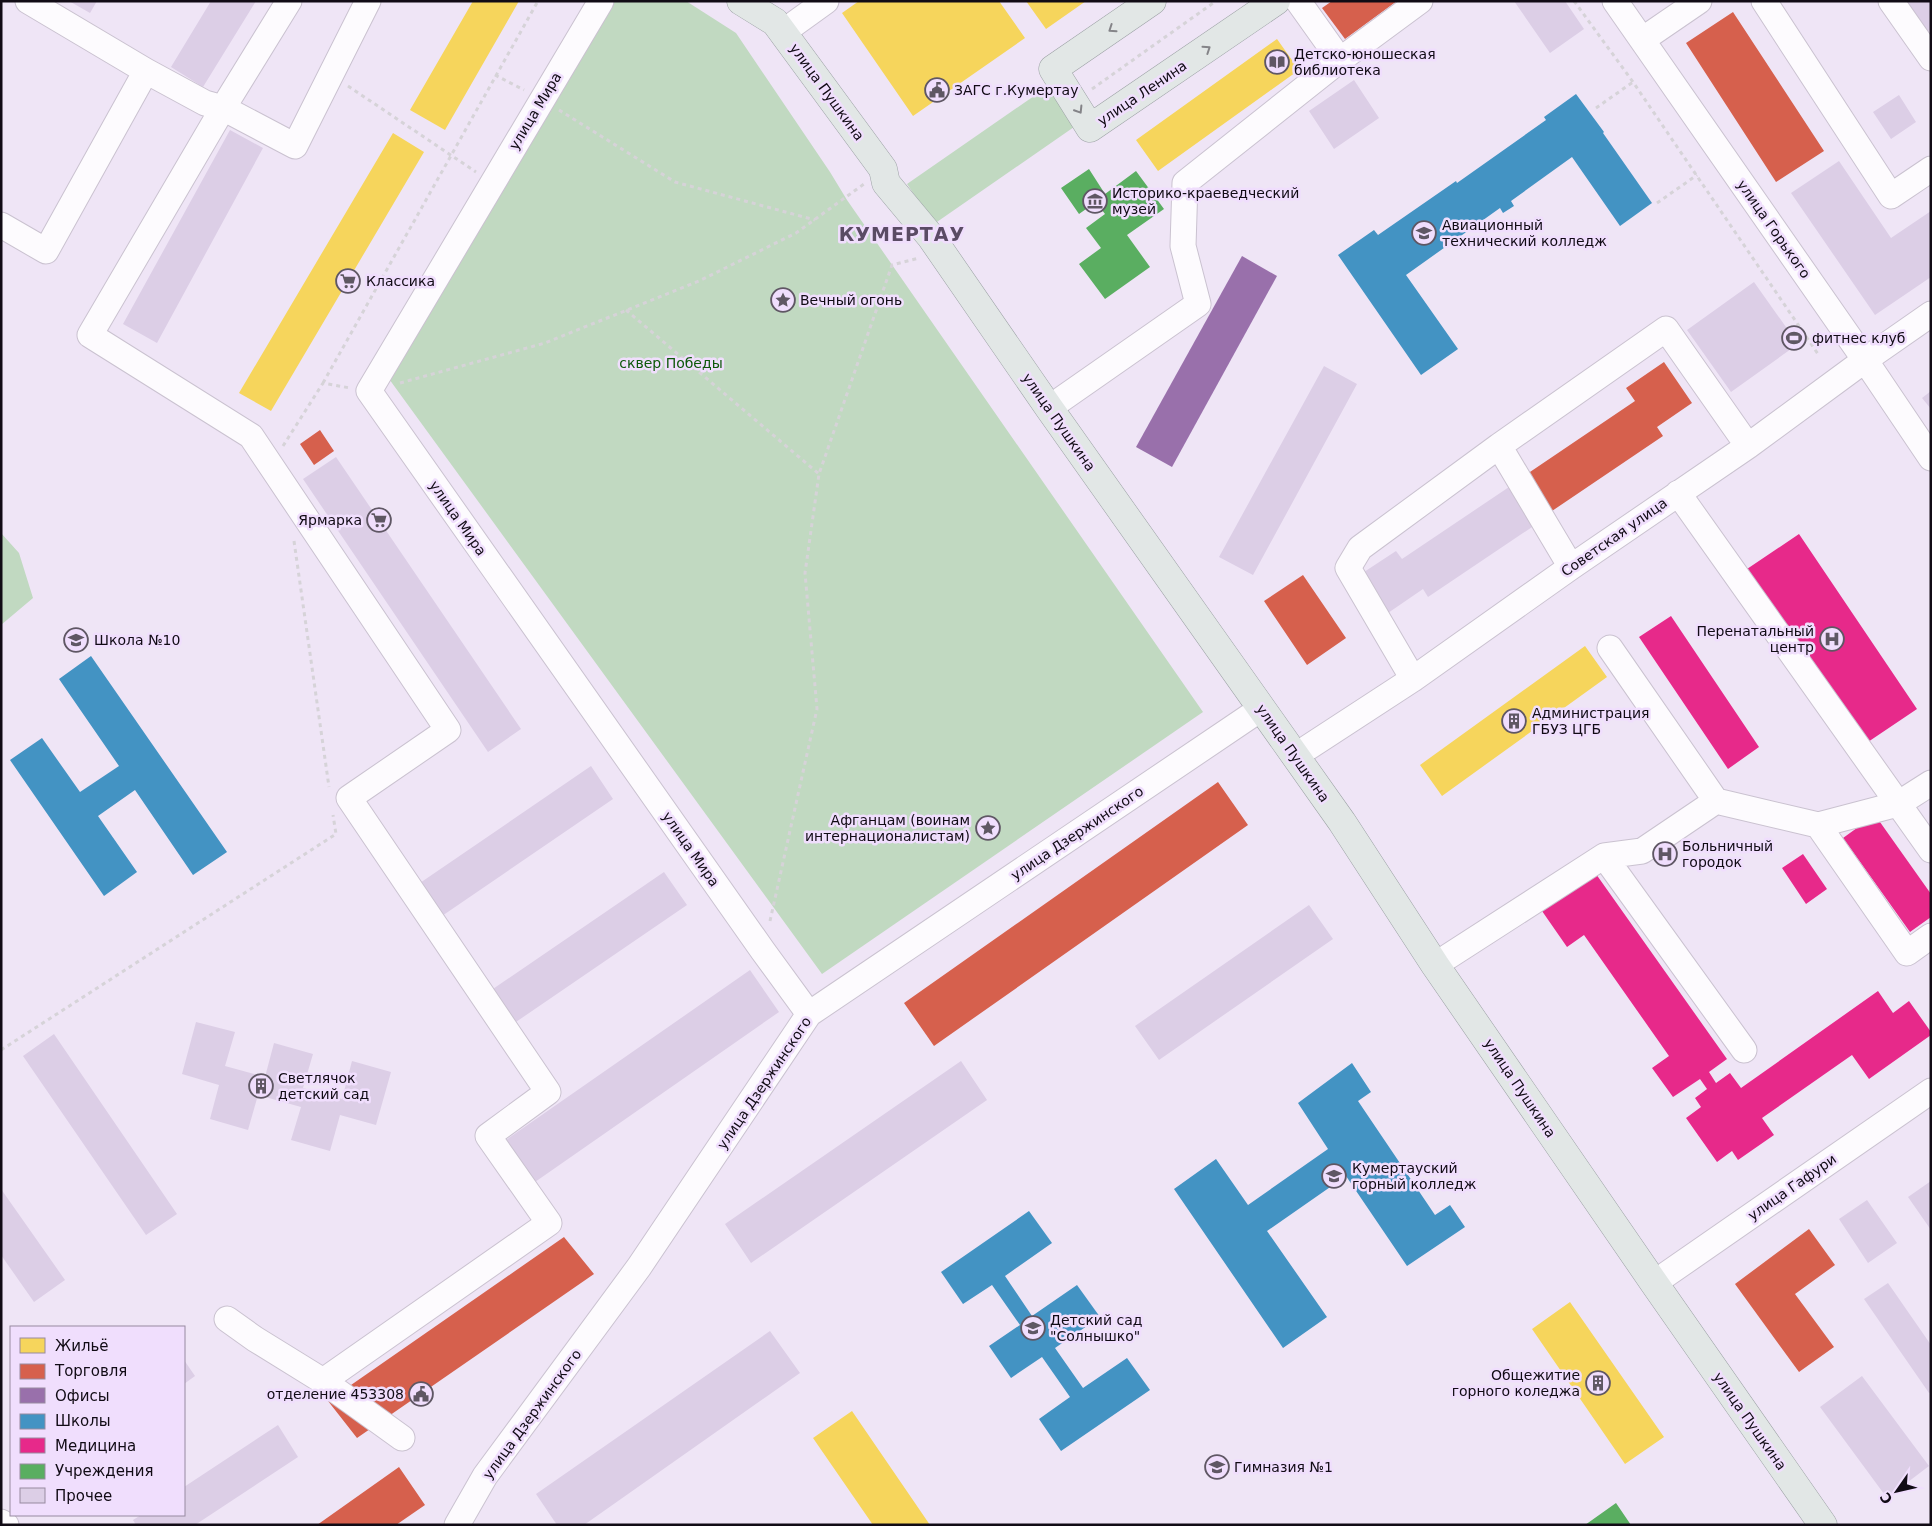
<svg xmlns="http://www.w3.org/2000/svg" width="1932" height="1526" font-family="'DejaVu Sans',sans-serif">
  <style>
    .green { fill: #c1d9c1 }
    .homes { fill: #f6d55c }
    .shops { fill: #d6604d }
    .offices { fill: #9970ab }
    .schools { fill: #4393c3 }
    .health { fill: #e7298a }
    .public { fill: #5aae61 }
    .building { fill: #dccee6 }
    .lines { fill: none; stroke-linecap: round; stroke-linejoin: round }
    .minor-casing { stroke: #cac2d0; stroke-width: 27 }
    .major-casing { stroke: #9ba1a4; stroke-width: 29 }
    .path { stroke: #d6d3d8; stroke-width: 3; stroke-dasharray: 4 4; stroke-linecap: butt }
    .minor { stroke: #fdfbfe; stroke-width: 25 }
    .major { stroke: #e2e7e6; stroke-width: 28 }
    .oneway { stroke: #848488 }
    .labels { text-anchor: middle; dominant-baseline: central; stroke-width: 5; stroke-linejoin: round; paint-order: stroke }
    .poi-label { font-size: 14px; fill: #110b15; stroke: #f0defd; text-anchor: start }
    .street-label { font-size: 14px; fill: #110b15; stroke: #f0defd }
    .park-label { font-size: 14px; fill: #0d580a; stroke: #f0defd }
    .district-label { font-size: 19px; font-weight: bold; letter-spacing: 1px; fill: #5a4b64; stroke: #f0defd }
  </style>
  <rect width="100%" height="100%" fill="#efe5f6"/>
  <!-- green -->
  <path class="green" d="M603 1H686L736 33 830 172 847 200 1203 712 822 974 384 372Z
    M1047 87 1074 127 934 224 907 184Z
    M1 533 19 553 33 598 1 625Z"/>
  <!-- homes -->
  <path class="homes" d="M473 1H519L445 130 410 110Z
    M859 1H999L1025 38 913 116 842 13Z
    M1026 1H1086L1046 29Z
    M1277 39 1299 70 1158 171 1136 140Z
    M393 133 424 152 271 411 239 393Z
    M1585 646 1607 677 1442 796 1420 765Z
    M1570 1302 1664 1437 1625 1464 1532 1329Z
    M852 1411 930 1525H873L813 1438Z"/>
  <!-- shops -->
  <path class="shops" d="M1332 1H1397L1345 39 1322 8Z
    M1733 12 1824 151 1776 182 1686 43Z
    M1664 362 1692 403 1657 427 1663 436 1552 511 1527 474 1635 401 1626 388Z
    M320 430 334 451 314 465 300 444Z
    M1303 575 1346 638 1307 665 1264 601Z
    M1218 782 1248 825 934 1046 904 1003Z
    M1809 1229 1835 1265 1795 1294 1834 1347 1799 1372 1735 1284Z
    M564 1237 594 1274 357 1438 328 1401Z
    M399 1467 425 1505 396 1525H317Z"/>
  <!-- offices -->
  <path class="offices" d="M1242 256 1277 276 1172 467 1136 447Z"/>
  <!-- schools -->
  <path class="schools" d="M1576 94 1604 132 1603 133 1652 203 1620 226 1572 157 1511 201 1514 206 1503 213 1500 208 1406 275 1458 349 1421 375 1338 255 1374 230 1378 235 1456 181 1457 183 1546 120 1544 117Z
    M91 656 227 852 193 875 135 790 98 816 137 872 104 896 10 760 42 738 80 792 119 766 59 679Z
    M1352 1063 1371 1092 1358 1101 1435 1215 1450 1205 1465 1227 1407 1266 1346 1176 1267 1231 1327 1317 1283 1348 1174 1189 1216 1159 1248 1205 1328 1149 1298 1103Z
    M1029 1211 1052 1243 1005 1276 1032 1316 1077 1285 1100 1317 1055 1348 1083 1388 1127 1358 1150 1390 1061 1451 1039 1419 1070 1397 1042 1357 1011 1378 989 1346 1020 1325 992 1285 963 1304 941 1272Z"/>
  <!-- health -->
  <path class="health" d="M1799 534 1917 709 1865 744 1747 569Z
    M1671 616 1759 747 1728 769 1639 637Z
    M1875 815 1931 894V917L1910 932 1843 838Z
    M1803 854 1827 889 1806 904 1782 868Z
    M1596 874 1727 1059 1709 1072 1716 1083 1730 1073 1741 1088 1878 991 1893 1013 1909 1001 1931 1032V1035L1869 1079 1852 1055 1762 1118 1774 1135 1738 1160 1732 1151 1717 1162 1686 1118 1701 1107 1695 1098 1707 1089 1700 1079 1673 1097 1652 1068 1669 1056 1584 935 1567 947 1542 911Z"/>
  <!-- public -->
  <path class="public" d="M1089 169 1105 194 1136 171 1164 209 1127 235 1150 267 1105 299 1079 264 1101 248 1086 228 1105 214 1096 202 1079 214 1061 188Z
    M1616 1503 1631 1525H1585Z"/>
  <!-- building -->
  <path class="building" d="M69 1H97L90 13Z
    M211 1H256L203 87 171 67Z
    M1514 1H1565L1584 29 1550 53Z
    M1903 1H1931V29L1926 33Z
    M1354 80 1379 118 1334 149 1309 111Z
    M1899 95 1916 122 1891 139 1873 112Z
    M230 130 263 148 157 343 123 324Z
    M1839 161 1891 238 1931 211V277L1875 315 1791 193Z
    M1754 282 1798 344 1731 392 1687 330Z
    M1324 366 1357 384 1253 575 1219 557Z
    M1931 391V409L1922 398Z
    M336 457 521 729 488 752 303 479Z
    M1512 485 1538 523 1428 597 1423 589 1388 613 1361 574 1396 551 1402 559Z
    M591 766 613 799 439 918 417 885Z
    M664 872 687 905 513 1024 490 991Z
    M1309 905 1333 939 1159 1060 1135 1026Z
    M750 970 779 1012 535 1182 506 1140Z
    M196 1022 235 1032 225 1066 265 1077 274 1043 313 1054 303 1088 342 1099 352 1061 391 1072 376 1125 340 1115 330 1151 291 1140 301 1107 258 1095 248 1130 210 1119 219 1085 182 1074Z
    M54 1034 177 1214 146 1235 23 1056Z
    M961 1061 987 1100 751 1263 725 1224Z
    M1931 1181V1230L1908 1197Z
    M1 1189 65 1280 34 1302 1 1255Z
    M1867 1200 1897 1243 1868 1263 1839 1219Z
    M1888 1283 1931 1345V1392L1929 1393 1864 1299Z
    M770 1331 800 1373 584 1525H557L536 1494Z
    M184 1360 195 1376 184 1384Z
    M1862 1376 1929 1466 1887 1498 1820 1407Z
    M278 1425 298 1457 195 1525H136L133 1520 141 1515H184V1487Z"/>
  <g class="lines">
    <!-- minor casing -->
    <g class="minor-casing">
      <path id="minor" d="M28 1 146 71 205 103 223 108 295 146 368 1
        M289 1 223 108 90 335 251 436 448 730 349 798 548 1092 488 1136 549 1223 323 1381
        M601 1 369 391 763 951 809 1014
        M1298 1 1340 60
        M1615 1 1865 360 1931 458
        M1764 1 1891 196 1931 169
        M1891 1 1931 58
        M783 32 826 1
        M1642 40 1699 1
        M1 225 46 251 146 71
        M1049 408 1198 304 1183 246 1185 183 1340 60 1420 1
        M1678 493 1931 850
        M1571 567 1499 446 1666 329 1748 446
        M1610 648 1716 801
        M1413 679 1348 568 1360 548 1499 446
        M1295 756 1413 679 1571 567 1748 446 1865 360 1931 314
        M1931 783 1898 804 1818 825 1907 953 1931 936
        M1604 856 1744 1050
        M1435 965 1604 856 1642 851 1716 801 1818 825
        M1654 1283 1931 1091
        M227 1319 255 1339 323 1381 402 1438
        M1 1522 6 1525
        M457 1525 485 1476 639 1267 809 1014 1262 708"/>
    </g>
    <!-- major casing -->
    <g class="major-casing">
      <path id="major" d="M741 1 775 22 883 169 886 183 931 237 1049 408 1342 822 1435 965 1654 1283 1823 1525
        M1152 1 1053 69 1090 128 1276 1"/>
    </g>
    <!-- path -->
    <path class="path" d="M1574 1 1633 82 1818 354
      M495 75 524 90
      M348 86 476 172
      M1092 89 1216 1
      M1596 108 1633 82
      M559 110 675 182 815 220
      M1657 203 1697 175
      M626 310 819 474
      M323 383 538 1
      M400 383 545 343 699 281 796 233 864 184
      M283 446 323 383 350 388
      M294 541 329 787
      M770 921 817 709 805 573 819 474 892 265 919 258
      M1 1050 336 834 333 815"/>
    <!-- minor -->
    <use href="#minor" class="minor"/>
    <!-- major -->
    <use href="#major" class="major"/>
  </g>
  <!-- one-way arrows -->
  <defs><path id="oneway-chevron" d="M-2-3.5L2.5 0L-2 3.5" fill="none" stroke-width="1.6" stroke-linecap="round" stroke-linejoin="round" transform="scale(1.25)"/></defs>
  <g class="oneway">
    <use href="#oneway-chevron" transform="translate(1112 29) rotate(146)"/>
    <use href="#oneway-chevron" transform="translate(1207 49) rotate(-34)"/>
    <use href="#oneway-chevron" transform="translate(1079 110) rotate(58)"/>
  </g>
  <!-- icons -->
  <defs>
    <g id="library-ring" transform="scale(1.25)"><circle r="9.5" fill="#f0defd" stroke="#5f5764" stroke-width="1.5"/><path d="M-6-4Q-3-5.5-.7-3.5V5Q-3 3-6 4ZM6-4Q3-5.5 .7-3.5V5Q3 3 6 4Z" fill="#5f5764"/></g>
    <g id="civic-ring" transform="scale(1.25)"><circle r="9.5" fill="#f0defd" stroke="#5f5764" stroke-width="1.5"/><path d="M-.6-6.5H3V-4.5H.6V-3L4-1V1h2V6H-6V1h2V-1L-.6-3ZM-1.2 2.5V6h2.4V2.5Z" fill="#5f5764"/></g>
    <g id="museum-ring" transform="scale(1.25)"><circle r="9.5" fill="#f0defd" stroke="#5f5764" stroke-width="1.5"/><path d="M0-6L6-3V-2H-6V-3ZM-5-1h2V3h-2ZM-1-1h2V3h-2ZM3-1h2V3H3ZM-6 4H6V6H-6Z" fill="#5f5764"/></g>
    <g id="university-ring" transform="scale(1.25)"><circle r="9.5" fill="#f0defd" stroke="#5f5764" stroke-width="1.5"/><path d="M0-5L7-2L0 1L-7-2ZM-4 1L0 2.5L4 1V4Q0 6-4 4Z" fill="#5f5764"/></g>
    <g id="supermarket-ring" transform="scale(1.25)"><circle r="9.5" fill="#f0defd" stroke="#5f5764" stroke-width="1.5"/><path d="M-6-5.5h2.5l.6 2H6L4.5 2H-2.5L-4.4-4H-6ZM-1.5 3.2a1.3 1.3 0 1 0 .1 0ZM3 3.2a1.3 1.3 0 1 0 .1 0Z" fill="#5f5764"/></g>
    <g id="sight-ring" transform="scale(1.25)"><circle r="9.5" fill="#f0defd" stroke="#5f5764" stroke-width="1.5"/><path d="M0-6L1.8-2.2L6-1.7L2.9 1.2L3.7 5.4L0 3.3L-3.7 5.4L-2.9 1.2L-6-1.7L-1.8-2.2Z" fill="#5f5764"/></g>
    <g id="stadium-ring" transform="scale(1.25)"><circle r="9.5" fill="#f0defd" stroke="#5f5764" stroke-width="1.5"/><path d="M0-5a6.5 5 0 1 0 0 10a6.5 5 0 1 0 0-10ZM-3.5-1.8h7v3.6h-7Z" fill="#5f5764"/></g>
    <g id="hospital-ring" transform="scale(1.25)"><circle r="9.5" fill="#f0defd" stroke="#5f5764" stroke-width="1.5"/><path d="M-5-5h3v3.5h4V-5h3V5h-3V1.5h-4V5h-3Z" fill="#5f5764"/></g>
    <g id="school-ring" transform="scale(1.25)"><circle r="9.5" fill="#f0defd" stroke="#5f5764" stroke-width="1.5"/><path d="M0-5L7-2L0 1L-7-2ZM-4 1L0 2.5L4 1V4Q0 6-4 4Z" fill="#5f5764"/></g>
    <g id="building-ring" transform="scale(1.25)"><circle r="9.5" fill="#f0defd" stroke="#5f5764" stroke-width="1.5"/><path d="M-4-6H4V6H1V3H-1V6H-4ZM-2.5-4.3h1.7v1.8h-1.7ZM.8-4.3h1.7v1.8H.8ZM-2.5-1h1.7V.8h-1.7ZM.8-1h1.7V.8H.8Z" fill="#5f5764"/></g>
  </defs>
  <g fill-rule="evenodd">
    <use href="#library-ring" x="1277" y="62"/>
    <use href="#civic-ring" x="937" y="90"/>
    <use href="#museum-ring" x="1095" y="201"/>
    <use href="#university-ring" x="1424" y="233"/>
    <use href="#supermarket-ring" x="348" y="281"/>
    <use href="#sight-ring" x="783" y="300"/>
    <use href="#stadium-ring" x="1794" y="338"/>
    <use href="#supermarket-ring" x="379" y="520"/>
    <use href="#hospital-ring" x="1832" y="639"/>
    <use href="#school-ring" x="76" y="640"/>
    <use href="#building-ring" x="1514" y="721"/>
    <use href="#sight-ring" x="988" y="828"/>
    <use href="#hospital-ring" x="1665" y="854"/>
    <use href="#building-ring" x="261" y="1086"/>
    <use href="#university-ring" x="1334" y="1176"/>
    <use href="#school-ring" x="1033" y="1328"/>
    <use href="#building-ring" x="1598" y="1383"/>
    <use href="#civic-ring" x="421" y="1394"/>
    <use href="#school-ring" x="1217" y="1467"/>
  </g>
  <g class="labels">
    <!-- poi labels -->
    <g class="poi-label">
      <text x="1294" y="54">Детско-юношеская<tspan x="1294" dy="16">библиотека</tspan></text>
      <text x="954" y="90">ЗАГС г.Кумертау</text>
      <text x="1112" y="193">Историко-краеведческий<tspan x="1112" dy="16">музей</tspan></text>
      <text x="1442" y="225">Авиационный<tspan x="1442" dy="16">технический колледж</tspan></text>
      <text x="366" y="281">Классика</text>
      <text x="800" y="300">Вечный огонь</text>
      <text x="1812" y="338">фитнес клуб</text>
      <text x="362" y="520" text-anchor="end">Ярмарка</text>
      <text x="1814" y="631" text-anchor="end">Перенатальный<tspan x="1814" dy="16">центр</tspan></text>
      <text x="94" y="640">Школа №10</text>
      <text x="1532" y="713">Администрация<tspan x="1532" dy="16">ГБУЗ ЦГБ</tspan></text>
      <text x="970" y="820" text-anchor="end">Афганцам (воинам<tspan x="970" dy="16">интернационалистам)</tspan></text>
      <text x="1682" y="846">Больничный<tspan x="1682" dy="16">городок</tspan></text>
      <text x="278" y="1078">Светлячок<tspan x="278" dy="16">детский сад</tspan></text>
      <text x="1352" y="1168">Кумертауский<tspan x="1352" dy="16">горный колледж</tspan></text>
      <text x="1050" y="1320">Детский сад<tspan x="1050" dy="16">"Солнышко"</tspan></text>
      <text x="1580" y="1375" text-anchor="end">Общежитие<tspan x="1580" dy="16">горного коледжа</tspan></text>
      <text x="404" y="1394" text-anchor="end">отделение 453308</text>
      <text x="1234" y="1467">Гимназия №1</text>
    </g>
    <!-- street labels -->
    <g class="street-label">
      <text transform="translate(827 92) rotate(54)">улица Пушкина</text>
      <text transform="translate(1142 93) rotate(-34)">улица Ленина</text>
      <text transform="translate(535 111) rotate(-59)">улица Мира</text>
      <text transform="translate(1774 229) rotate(55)">улица Горького</text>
      <text transform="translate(1059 422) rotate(55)">улица Пушкина</text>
      <text transform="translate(458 518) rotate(55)">улица Мира</text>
      <text transform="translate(1614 537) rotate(-35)">Советская улица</text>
      <text transform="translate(1293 753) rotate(55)">улица Пушкина</text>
      <text transform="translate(1077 833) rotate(-34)">улица Дзержинского</text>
      <text transform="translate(691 849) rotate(55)">улица Мира</text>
      <text transform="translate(764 1083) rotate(-56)">улица Дзержинского</text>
      <text transform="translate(1520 1088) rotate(56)">улица Пушкина</text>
      <text transform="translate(1792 1187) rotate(-35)">улица Гафури</text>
      <text transform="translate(532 1414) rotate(-54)">улица Дзержинского</text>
      <text transform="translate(1750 1421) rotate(55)">улица Пушкина</text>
    </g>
    <!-- park labels -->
    <g class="park-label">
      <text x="671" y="363">сквер Победы</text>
    </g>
    <!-- district labels -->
    <g class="district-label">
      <text x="902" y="234">КУМЕРТАУ</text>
    </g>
  </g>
  <!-- border -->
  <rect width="1932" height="1526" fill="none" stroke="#110b15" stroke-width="5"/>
  <!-- legend -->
  <rect x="10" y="1326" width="175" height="190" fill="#f0defd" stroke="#978aa0"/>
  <rect x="20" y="1338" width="25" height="15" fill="#f6d55c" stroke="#978aa0"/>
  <text x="55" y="1351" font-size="15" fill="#110b15">Жильё</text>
  <rect x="20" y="1364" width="25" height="15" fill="#d6604d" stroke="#978aa0"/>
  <text x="55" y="1376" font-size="15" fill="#110b15">Торговля</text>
  <rect x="20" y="1388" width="25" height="15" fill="#9970ab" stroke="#978aa0"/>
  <text x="55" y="1401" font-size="15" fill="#110b15">Офисы</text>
  <rect x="20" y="1414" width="25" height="15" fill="#4393c3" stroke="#978aa0"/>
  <text x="55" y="1426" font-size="15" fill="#110b15">Школы</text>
  <rect x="20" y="1438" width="25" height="15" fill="#e7298a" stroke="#978aa0"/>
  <text x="55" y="1451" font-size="15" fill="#110b15">Медицина</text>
  <rect x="20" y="1464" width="25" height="15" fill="#5aae61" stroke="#978aa0"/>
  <text x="55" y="1476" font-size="15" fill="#110b15">Учреждения</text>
  <rect x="20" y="1488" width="25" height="15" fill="#dccee6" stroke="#978aa0"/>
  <text x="55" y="1501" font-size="15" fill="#110b15">Прочее</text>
  <!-- north arrow -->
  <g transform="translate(1897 1491) rotate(236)" stroke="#f0defd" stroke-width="4" paint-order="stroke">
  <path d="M0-4L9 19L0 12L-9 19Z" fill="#110b15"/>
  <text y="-8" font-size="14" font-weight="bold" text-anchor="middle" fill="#110b15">С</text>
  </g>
</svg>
